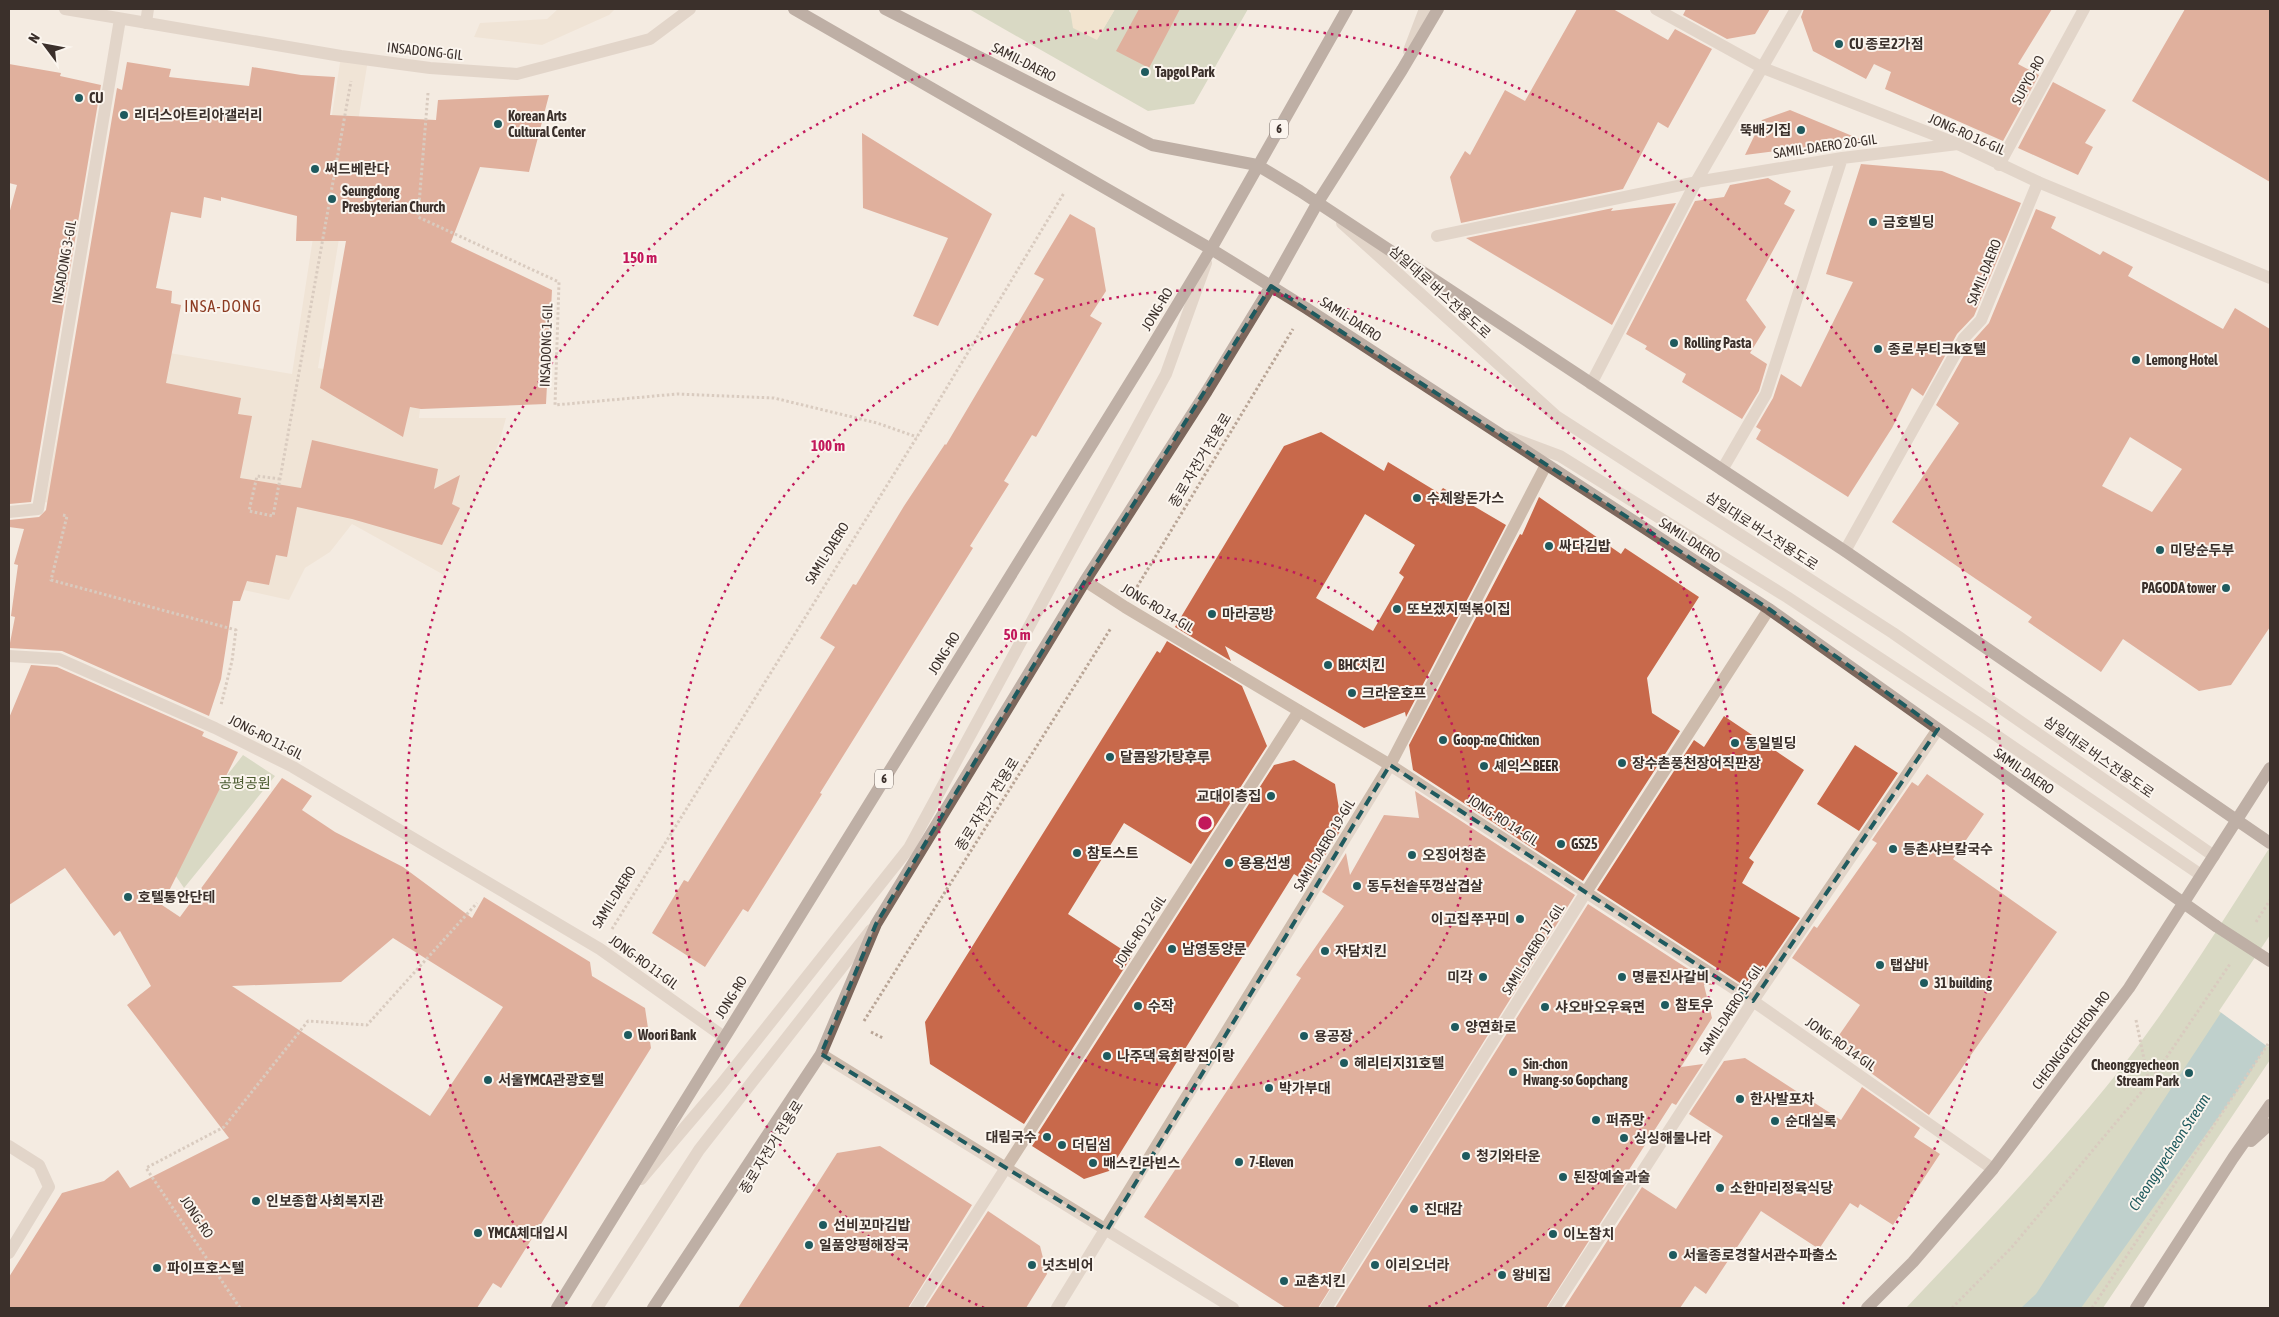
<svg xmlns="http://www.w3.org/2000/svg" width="2279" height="1317" font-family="'Asap Condensed','Noto Sans KR',sans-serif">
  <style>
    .green { fill: #b8c4a0 }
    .sand { fill: #efdcb8 }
    .plaza { fill: #ecdcc8 }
    .water { fill: #7fb0b2 }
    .pier { fill: #f4ebe1 }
    .building { fill: #c8694b; fill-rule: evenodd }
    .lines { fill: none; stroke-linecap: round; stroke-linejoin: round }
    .path { stroke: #b9a596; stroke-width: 3; stroke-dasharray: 2.5 2.5; stroke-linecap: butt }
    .service { stroke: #cdbbac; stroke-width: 12 }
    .minor { stroke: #cdbbac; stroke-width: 12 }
    .primary { stroke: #7d675c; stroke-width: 12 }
    .primary-bridge { stroke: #7d675c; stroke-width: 12 }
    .marked { fill: none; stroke: #1f5a5e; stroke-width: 4; stroke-dasharray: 10 6; stroke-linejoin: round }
    .ring { fill: none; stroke: #c2185b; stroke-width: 2.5; stroke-dasharray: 2.5 5 }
    .poi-dot { fill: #1f5a5e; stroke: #fbf5ee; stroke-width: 2 }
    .labels { text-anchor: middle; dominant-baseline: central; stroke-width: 4; stroke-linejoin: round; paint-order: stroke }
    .shield { fill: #fbf5ee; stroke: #756b66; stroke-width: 1 }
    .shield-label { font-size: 12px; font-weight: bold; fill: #3b302b }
    .poi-label { font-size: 14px; font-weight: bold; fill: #3b302b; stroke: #fbf5ee; text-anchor: start }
    .street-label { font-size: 14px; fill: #3b302b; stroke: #fbf5ee }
    .park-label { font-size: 14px; fill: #4a5a2e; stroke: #fbf5ee }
    .water-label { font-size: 15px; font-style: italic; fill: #1f5a5e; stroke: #fbf5ee }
    .quarter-label { font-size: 16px; letter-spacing: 1px; fill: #8c3b22; stroke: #fbf5ee }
    .centre { fill: #c2185b; stroke: #fbf5ee; stroke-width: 2.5 }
    .ring-label { font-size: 15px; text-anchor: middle; font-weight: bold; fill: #c2185b; stroke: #fbf5ee; stroke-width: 4; stroke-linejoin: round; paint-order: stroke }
  </style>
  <rect width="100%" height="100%" fill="#f4ebe1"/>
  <!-- green -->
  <path class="green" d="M969 9H1070L1069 11 1097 39 1115 9H1248L1194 104 1148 111Z
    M243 755 275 776 184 888 163 857Z
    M2270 847V1060L2103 1308H1906C1974 1236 2043 1164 2106 1087 2167 1012 2218 928 2270 847Z"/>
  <!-- sand -->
  <path class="sand" d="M1070 9H1115L1097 40 1073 28Z"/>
  <!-- plaza -->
  <path class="plaza" d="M558 9H615L609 15 542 45 474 37 480 23 547 19Z
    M341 56 368 60 318 368 423 385 419 418H506L500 440 444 575 352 524 330 552 305 568 289 600 239 589 121 518 45 502 76 337 292 374Z"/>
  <!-- water -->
  <path class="water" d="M2270 938V1039L2248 1076 2081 1308H2021L2036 1294Z"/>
  <!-- pier -->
  <path class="pier" d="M2270 935V1044L2268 1047 2219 1011Z"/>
  <!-- building -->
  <path class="building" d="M1139 9H1180L1149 68 1116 51Z
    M1577 9H1613L1668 40 1675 29 1712 49 1668 128 1658 122 1623 189 1461 223 1450 177 1465 151 1470 155 1505 90 1525 101Z
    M1686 9H1770L1755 34 1727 39 1683 15Z
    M1804 9H2052L2018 64 2039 75 2003 141 1885 89 1891 72 1874 64 1866 79 1813 51 1801 17Z
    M2185 9H2270V182L2132 101Z
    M127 62 171 69 169 77 249 86 252 67 301 75 335 77 330 115 436 120 438 100 549 95 529 172 480 167 451 242 552 290 546 404 421 409 410 407 403 437 320 388 346 241H296L297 216 221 197V201L204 197 201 218 171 212 156 288 172 291 171 303 181 305 166 383 241 398 238 414 252 416 240 478 301 488 312 440 438 469 434 489 460 475 452 504 460 508 442 545 352 519 297 507 287 557 276 555 269 585 247 581 240 601H233L221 679 209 716 62 651 9 648 15 617 11 616 18 565 14 564 24 529 9 527V520L39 517 46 510 117 88 122 90Z
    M9 64 61 73 60 76 101 85 31 502 9 504V214L17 185 9 183Z
    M2053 82 2106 110 2085 143 2093 147 2078 175 2018 148Z
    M1790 110 1862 140 1745 155 1762 120Z
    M862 133 992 214 938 326 913 316 948 238 863 208Z
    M1861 164 1942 171 2021 203 1974 316 1957 334 1923 396 1912 388 1892 428 1848 497 1756 439 1761 430 1756 427 1773 398 1781 374 1801 387 1853 282 1826 274Z
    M1768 178 1791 191 1784 204 1795 210 1746 300 1766 327 1750 353 1767 364 1759 391 1742 419 1682 382 1686 374 1645 349 1647 346 1626 334 1695 201 1724 197 1730 185Z
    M1676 203 1612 325 1466 238 1613 208 1611 211Z
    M2036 209 2056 217 2051 228 2100 255 2103 251 2133 267 2128 276 2223 329 2235 308 2270 329V627L2231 685 2199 691 2123 639 2101 672 2028 622 2032 617 1892 522 1959 423 1936 405 1971 343 1989 323ZM2130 437 2182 469 2152 512 2102 486Z
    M1070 214 1095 228 1106 291 1090 316 1102 323 1036 437 1032 435 1004 481 1009 484 970 546 973 548 820 793 822 794 748 912 743 909 705 967 652 933 684 880 688 882 835 647 820 638 853 584 856 585 904 506 945 444 946 445 991 369 1044 279 1034 274Z
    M1321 432 1384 471 1388 462 1439 493 1443 488 1506 525 1406 717 1405 712 1364 728 1225 646 1231 661 1175 627 1284 446ZM1365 514 1415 545 1399 573 1404 577 1373 631 1316 598Z
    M1539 497 1621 554 1625 548 1699 597 1647 678 1652 713 1680 731 1583 881 1413 770 1409 745 1520 534 1522 535Z
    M1167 641 1242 686 1267 746 1191 864 1124 823 1068 914 1132 956 1024 1124 930 1064 925 1022 1157 651 1160 653Z
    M31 665 57 667 204 732 202 736 238 752 162 905 180 917 282 778 312 796 302 810 335 832 403 867 472 918 484 897 590 962 592 976 645 1008 651 1048 501 1288 493 1283 477 1308H9V1277L62 1193 104 1181 118 1170 130 1188 229 1138 127 1005 151 986 120 931 114 936 65 868 9 905V718ZM393 938 503 1007 430 1116 232 986 341 982Z
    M1724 716 1804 770 1749 858 1754 862 1742 883 1800 918 1757 981 1740 983 1597 890 1694 740 1704 747Z
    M1855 745 1898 773 1859 831 1817 804Z
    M1294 760 1335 784 1342 828 1308 883 1294 874 1109 1171 1084 1179 1032 1146 1040 1134 1038 1133 1274 765Z
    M1927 774 1984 814 1953 859 2057 932 1929 1115 1871 1073 1874 1068 1835 1041 1860 1005 1792 958 1814 926 1817 928 1877 843 1872 840 1912 782 1918 786Z
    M1415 791 1575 895 1318 1308H1286L1144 1217 1301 978 1296 975 1344 906 1322 892 1346 853 1350 875 1384 815 1419 818Z
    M1588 904 1713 985H1704L1712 1018 1681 1067 1703 1064 1676 1105 1672 1103 1625 1176 1629 1178 1546 1308H1335Z
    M1745 1058 1841 1120 1862 1087 1920 1128 1914 1137 1940 1154 1893 1225 1860 1204 1858 1208 1850 1203 1819 1249 1761 1211 1706 1294 1695 1286 1680 1308H1564L1642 1187 1676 1209 1723 1136 1689 1114 1724 1061Z
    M880 1146 972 1205 908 1308H738L837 1153Z
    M988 1211 1040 1246 1047 1274 1026 1308H925Z"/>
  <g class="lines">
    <!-- path -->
    <path class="path" d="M428 93 418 217 559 282 555 405 677 394 774 398 877 423 917 437
      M280 479 257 476 249 511 273 516 280 479 351 81
      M63 515 67 516 51 580 236 630 232 661 221 705
      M1137 587 1293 329
      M2256 922 2270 900
      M612 929 917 437 1064 193
      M2136 1020 2149 1083
      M864 1021 1111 628
      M871 1032 883 1038
      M240 1308 146 1168 224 1127 308 1021 367 1025 477 903
      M1952 1308 2012 1247 2149 1083 2230 964
      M2092 1308 2270 1041"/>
    <!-- service -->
    <path class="service" d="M146 23 148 9
      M1409 51 1425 9
      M1342 223 1556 416 1893 633 2214 856
      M1437 236 1696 182 1842 158 1958 144
      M1509 437 1560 456 1787 597 1981 725 2201 875
      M1722 470 1766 394 1842 158
      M9 512 38 509 120 19
      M1845 551 1964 338 1981 320 2038 182
      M9 656 59 659 215 728 293 767 600 949 724 1037
      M9 1146 39 1165 49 1187 9 1253
      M641 1179 720 1086 909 848 1166 374 1206 263
      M597 1308 699 1150 871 930
      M916 1308 1299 711"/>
    <!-- minor -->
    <path class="minor" d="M65 9 341 56 430 68 517 74 650 39 690 9
      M1656 9 1763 68 1958 144 2038 182 2270 278
      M1999 165 2084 9
      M1591 384 1696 182 1796 9
      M1085 581 1125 607 1390 765 1753 1001 1993 1169
      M821 1054 1233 1308
      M1057 1308 1390 765 1546 465
      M1326 1308 1586 892 1769 609
      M1554 1308 1753 1001 1938 729"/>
    <!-- primary -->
    <path class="primary" d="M794 9 1211 249 1306 308 1769 609 2216 926
      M885 9 1152 145 1257 165 1300 191 1845 551 2270 843
      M2251 1141 2270 1124
      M557 1308 1144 360 1211 249 1347 9
      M653 1308 821 1054 876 924 1085 581 1207 391 1271 286 1318 202 1402 70 1438 9
      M1867 1308 1913 1262 1993 1169 2129 988 2270 768
      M2136 1308 2233 1158 2270 1105"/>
    <!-- primary-bridge -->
    <path class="primary-bridge" d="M2216 926 2270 961"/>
  </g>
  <!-- marked area -->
  <path d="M0 0H2279V1317H0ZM1271 286 1769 609 1938 729 1753 1001 1390 765 1107 1230 821 1054 876 924 1085 581Z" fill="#f4ebe1" fill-opacity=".55" fill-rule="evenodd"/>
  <path class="marked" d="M1271 286 1769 609 1938 729 1753 1001 1390 765 1107 1230 821 1054 876 924 1085 581Z"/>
  <!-- distance rings -->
  <g class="ring">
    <circle cx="1205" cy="823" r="266"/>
    <path d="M984 1308A533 533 0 1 1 1426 1308"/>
    <path d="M567 1304A799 799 0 1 1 1843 1304"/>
  </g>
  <!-- markers -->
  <g class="poi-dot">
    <circle cx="1839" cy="44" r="5"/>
    <circle cx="1145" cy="72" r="5"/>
    <circle cx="79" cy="98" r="5"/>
    <circle cx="124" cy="115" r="5"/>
    <circle cx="498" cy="124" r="5"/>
    <circle cx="1801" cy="130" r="5"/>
    <circle cx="315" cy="169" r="5"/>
    <circle cx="332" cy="199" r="5"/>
    <circle cx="1873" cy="222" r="5"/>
    <circle cx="1674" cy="343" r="5"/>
    <circle cx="1878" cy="349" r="5"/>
    <circle cx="2136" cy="360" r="5"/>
    <circle cx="1417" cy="498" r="5"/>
    <circle cx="1549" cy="546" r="5"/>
    <circle cx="2160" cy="550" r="5"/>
    <circle cx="2226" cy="588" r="5"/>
    <circle cx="1397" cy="609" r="5"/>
    <circle cx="1212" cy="614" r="5"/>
    <circle cx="1328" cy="665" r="5"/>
    <circle cx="1352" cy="693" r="5"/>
    <circle cx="1443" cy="740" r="5"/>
    <circle cx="1735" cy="743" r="5"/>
    <circle cx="1110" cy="757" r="5"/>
    <circle cx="1622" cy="763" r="5"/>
    <circle cx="1484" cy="766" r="5"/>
    <circle cx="1271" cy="796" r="5"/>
    <circle cx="1561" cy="844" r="5"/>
    <circle cx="1893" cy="849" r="5"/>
    <circle cx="1077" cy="853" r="5"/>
    <circle cx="1412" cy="855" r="5"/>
    <circle cx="1229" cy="863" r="5"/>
    <circle cx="1357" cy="886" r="5"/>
    <circle cx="128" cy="897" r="5"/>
    <circle cx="1520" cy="919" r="5"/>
    <circle cx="1172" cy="949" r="5"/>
    <circle cx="1325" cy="951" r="5"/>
    <circle cx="1880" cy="965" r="5"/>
    <circle cx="1483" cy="977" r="5"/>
    <circle cx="1622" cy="977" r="5"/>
    <circle cx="1924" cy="983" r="5"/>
    <circle cx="1665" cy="1005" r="5"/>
    <circle cx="1138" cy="1006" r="5"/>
    <circle cx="1545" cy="1007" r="5"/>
    <circle cx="1455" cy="1027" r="5"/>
    <circle cx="628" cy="1035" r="5"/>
    <circle cx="1304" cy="1036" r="5"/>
    <circle cx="1107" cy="1056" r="5"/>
    <circle cx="1344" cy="1063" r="5"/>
    <circle cx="1513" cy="1072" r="5"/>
    <circle cx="2189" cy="1073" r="5"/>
    <circle cx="488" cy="1080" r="5"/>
    <circle cx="1269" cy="1088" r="5"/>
    <circle cx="1740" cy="1099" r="5"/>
    <circle cx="1596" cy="1120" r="5"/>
    <circle cx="1775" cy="1121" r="5"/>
    <circle cx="1047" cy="1137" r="5"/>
    <circle cx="1624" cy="1138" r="5"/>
    <circle cx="1062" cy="1145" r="5"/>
    <circle cx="1466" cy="1156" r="5"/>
    <circle cx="1239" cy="1162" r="5"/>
    <circle cx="1093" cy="1163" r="5"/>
    <circle cx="1563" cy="1177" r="5"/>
    <circle cx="1720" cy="1188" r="5"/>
    <circle cx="256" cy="1201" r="5"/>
    <circle cx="1414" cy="1209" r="5"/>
    <circle cx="823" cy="1225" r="5"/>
    <circle cx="478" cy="1233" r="5"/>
    <circle cx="1553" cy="1234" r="5"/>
    <circle cx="809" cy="1245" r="5"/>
    <circle cx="1673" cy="1255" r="5"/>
    <circle cx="1032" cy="1265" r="5"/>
    <circle cx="1375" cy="1265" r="5"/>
    <circle cx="157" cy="1268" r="5"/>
    <circle cx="1502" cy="1275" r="5"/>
    <circle cx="1284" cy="1281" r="5"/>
  </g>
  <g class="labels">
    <!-- shield labels -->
    <g class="shield">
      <rect x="1270" y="119.5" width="18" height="19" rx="4"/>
      <rect x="875" y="769.5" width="18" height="19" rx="4"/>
    </g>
    <g class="shield-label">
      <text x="1279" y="129">6</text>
      <text x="884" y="779">6</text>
    </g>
    <!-- poi labels -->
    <g class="poi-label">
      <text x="1849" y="44">CU 종로2가점</text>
      <text x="1155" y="72">Tapgol Park</text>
      <text x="89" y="98">CU</text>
      <text x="134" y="115">리더스아트리아갤러리</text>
      <text x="508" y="116">Korean Arts<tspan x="508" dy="16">Cultural Center</tspan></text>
      <text x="1791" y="130" text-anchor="end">뚝배기집</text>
      <text x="325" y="169">써드베란다</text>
      <text x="342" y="191">Seungdong<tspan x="342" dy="16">Presbyterian Church</tspan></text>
      <text x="1883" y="222">금호빌딩</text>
      <text x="1684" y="343">Rolling Pasta</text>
      <text x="1888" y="349">종로 부티크k호텔</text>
      <text x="2146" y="360">Lemong Hotel</text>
      <text x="1427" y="498">수제왕돈가스</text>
      <text x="1559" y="546">싸다김밥</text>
      <text x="2170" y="550">미당순두부</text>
      <text x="2216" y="588" text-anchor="end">PAGODA tower</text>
      <text x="1407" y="609">또보겠지떡볶이집</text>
      <text x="1222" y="614">마라공방</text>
      <text x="1338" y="665">BHC치킨</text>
      <text x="1362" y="693">크라운호프</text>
      <text x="1453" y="740">Goop-ne Chicken</text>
      <text x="1745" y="743">동일빌딩</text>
      <text x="1120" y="757">달콤왕가탕후루</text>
      <text x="1632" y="763">장수촌풍천장어직판장</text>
      <text x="1494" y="766">셰익스BEER</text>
      <text x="1261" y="796" text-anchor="end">교대이층집</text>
      <text x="1571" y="844">GS25</text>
      <text x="1903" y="849">등촌샤브칼국수</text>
      <text x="1087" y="853">참토스트</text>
      <text x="1422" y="855">오징어청춘</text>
      <text x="1239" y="863">용용선생</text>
      <text x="1367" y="886">동두천솥뚜껑삼겹살</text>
      <text x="138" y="897">호텔통안단테</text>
      <text x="1510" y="919" text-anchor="end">이고집 쭈꾸미</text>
      <text x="1182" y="949">남영동양문</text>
      <text x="1335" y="951">자담치킨</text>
      <text x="1890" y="965">탭샵바</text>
      <text x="1473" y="977" text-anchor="end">미각</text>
      <text x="1632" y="977">명륜진사갈비</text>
      <text x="1934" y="983">31 building</text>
      <text x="1675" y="1005">참토우</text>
      <text x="1148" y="1006">수작</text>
      <text x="1555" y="1007">샤오바오우육면</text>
      <text x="1465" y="1027">양연화로</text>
      <text x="638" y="1035">Woori Bank</text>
      <text x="1314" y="1036">용공장</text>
      <text x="1117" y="1056">나주댁 육회랑전이랑</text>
      <text x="1354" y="1063">헤리티지31호텔</text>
      <text x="1523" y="1064">Sin-chon<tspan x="1523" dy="16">Hwang-so Gopchang</tspan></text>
      <text x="2179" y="1065" text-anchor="end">Cheonggyecheon<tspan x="2179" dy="16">Stream Park</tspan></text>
      <text x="498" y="1080">서울YMCA관광호텔</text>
      <text x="1279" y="1088">박가부대</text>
      <text x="1750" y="1099">한사발포차</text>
      <text x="1606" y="1120">퍼쥬망</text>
      <text x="1785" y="1121">순대실록</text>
      <text x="1037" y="1137" text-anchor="end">대림국수</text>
      <text x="1634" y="1138">싱싱해물나라</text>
      <text x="1072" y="1145">더딤섬</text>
      <text x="1476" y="1156">청기와타운</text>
      <text x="1249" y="1162">7-Eleven</text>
      <text x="1103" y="1163">배스킨라빈스</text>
      <text x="1573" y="1177">된장예술과술</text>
      <text x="1730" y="1188">소한마리정육식당</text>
      <text x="266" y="1201">인보종합 사회복지관</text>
      <text x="1424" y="1209">진대감</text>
      <text x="833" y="1225">선비꼬마김밥</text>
      <text x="488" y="1233">YMCA체대입시</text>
      <text x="1563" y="1234">이노참치</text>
      <text x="819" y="1245">일품양평해장국</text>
      <text x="1683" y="1255">서울종로경찰서관수파출소</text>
      <text x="1042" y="1265">넛츠비어</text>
      <text x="1385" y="1265">이리오너라</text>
      <text x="167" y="1268">파이프호스텔</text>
      <text x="1512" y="1275">왕비집</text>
      <text x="1294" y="1281">교촌치킨</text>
    </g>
    <!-- street labels -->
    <g class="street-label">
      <text transform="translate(425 51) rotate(6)">INSADONG-GIL</text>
      <text transform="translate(1024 62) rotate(27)">SAMIL-DAERO</text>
      <text transform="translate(2028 80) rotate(-62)">SUPYO-RO</text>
      <text transform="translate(1967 134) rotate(24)">JONG-RO 16-GIL</text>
      <text transform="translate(1825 146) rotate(-8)">SAMIL-DAERO 20-GIL</text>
      <text transform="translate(64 262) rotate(-80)">INSADONG 3-GIL</text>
      <text transform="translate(1984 272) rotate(-68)">SAMIL-DAERO</text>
      <text transform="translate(1440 292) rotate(42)">삼일대로 버스전용도로</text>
      <text transform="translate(1157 309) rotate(-59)">JONG-RO</text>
      <text transform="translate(1351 319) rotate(33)">SAMIL-DAERO</text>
      <text transform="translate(546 345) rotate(-88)">INSADONG 1-GIL</text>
      <text transform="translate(1200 460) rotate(-59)">종로 자전거 전용로</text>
      <text transform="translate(1762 531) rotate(33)">삼일대로 버스전용도로</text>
      <text transform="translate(1690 540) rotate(33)">SAMIL-DAERO</text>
      <text transform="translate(827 553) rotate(-58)">SAMIL-DAERO</text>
      <text transform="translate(1158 608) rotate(31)">JONG-RO 14-GIL</text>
      <text transform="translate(944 653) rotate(-58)">JONG-RO</text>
      <text transform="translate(266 737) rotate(27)">JONG-RO 11-GIL</text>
      <text transform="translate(2099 757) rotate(35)">삼일대로 버스전용도로</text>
      <text transform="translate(2024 771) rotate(35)">SAMIL-DAERO</text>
      <text transform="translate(987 804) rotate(-58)">종로 자전거 전용로</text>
      <text transform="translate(1503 820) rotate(33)">JONG-RO 14-GIL</text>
      <text transform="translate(1324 845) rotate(-59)">SAMIL-DAERO 19-GIL</text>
      <text transform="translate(614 897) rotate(-58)">SAMIL-DAERO</text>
      <text transform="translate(1140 931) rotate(-57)">JONG-RO 12-GIL</text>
      <text transform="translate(1533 949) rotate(-58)">SAMIL-DAERO 17-GIL</text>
      <text transform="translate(644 962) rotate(36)">JONG-RO 11-GIL</text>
      <text transform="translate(731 997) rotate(-58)">JONG-RO</text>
      <text transform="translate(1731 1009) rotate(-57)">SAMIL-DAERO 15-GIL</text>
      <text transform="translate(2071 1040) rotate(-53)">CHEONGGYECHEON-RO</text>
      <text transform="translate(1841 1044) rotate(35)">JONG-RO 14-GIL</text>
      <text transform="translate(771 1147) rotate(-58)">종로 자전거 전용로</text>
      <text transform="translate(197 1217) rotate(56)">JONG-RO</text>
    </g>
    <!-- park labels -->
    <g class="park-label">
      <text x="245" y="783">공평공원</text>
    </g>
    <!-- water labels -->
    <g class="water-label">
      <text transform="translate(2169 1152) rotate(-57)">Cheonggyecheon Stream</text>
    </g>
    <!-- quarter labels -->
    <g class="quarter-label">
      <text x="223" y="306">INSA-DONG</text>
    </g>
  </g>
  <circle cx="1205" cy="823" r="8" class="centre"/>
  <g class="ring-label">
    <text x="640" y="263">150 m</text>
    <text x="828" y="451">100 m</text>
    <text x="1017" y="640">50 m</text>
  </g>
  <!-- border -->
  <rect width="2279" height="1317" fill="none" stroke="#3b302b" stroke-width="20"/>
  <!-- north arrow -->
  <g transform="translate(45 45) rotate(302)" stroke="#fbf5ee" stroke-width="4" paint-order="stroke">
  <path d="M0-4L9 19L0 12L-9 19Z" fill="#3b302b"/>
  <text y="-8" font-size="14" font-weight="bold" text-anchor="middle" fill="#3b302b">N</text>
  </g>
</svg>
